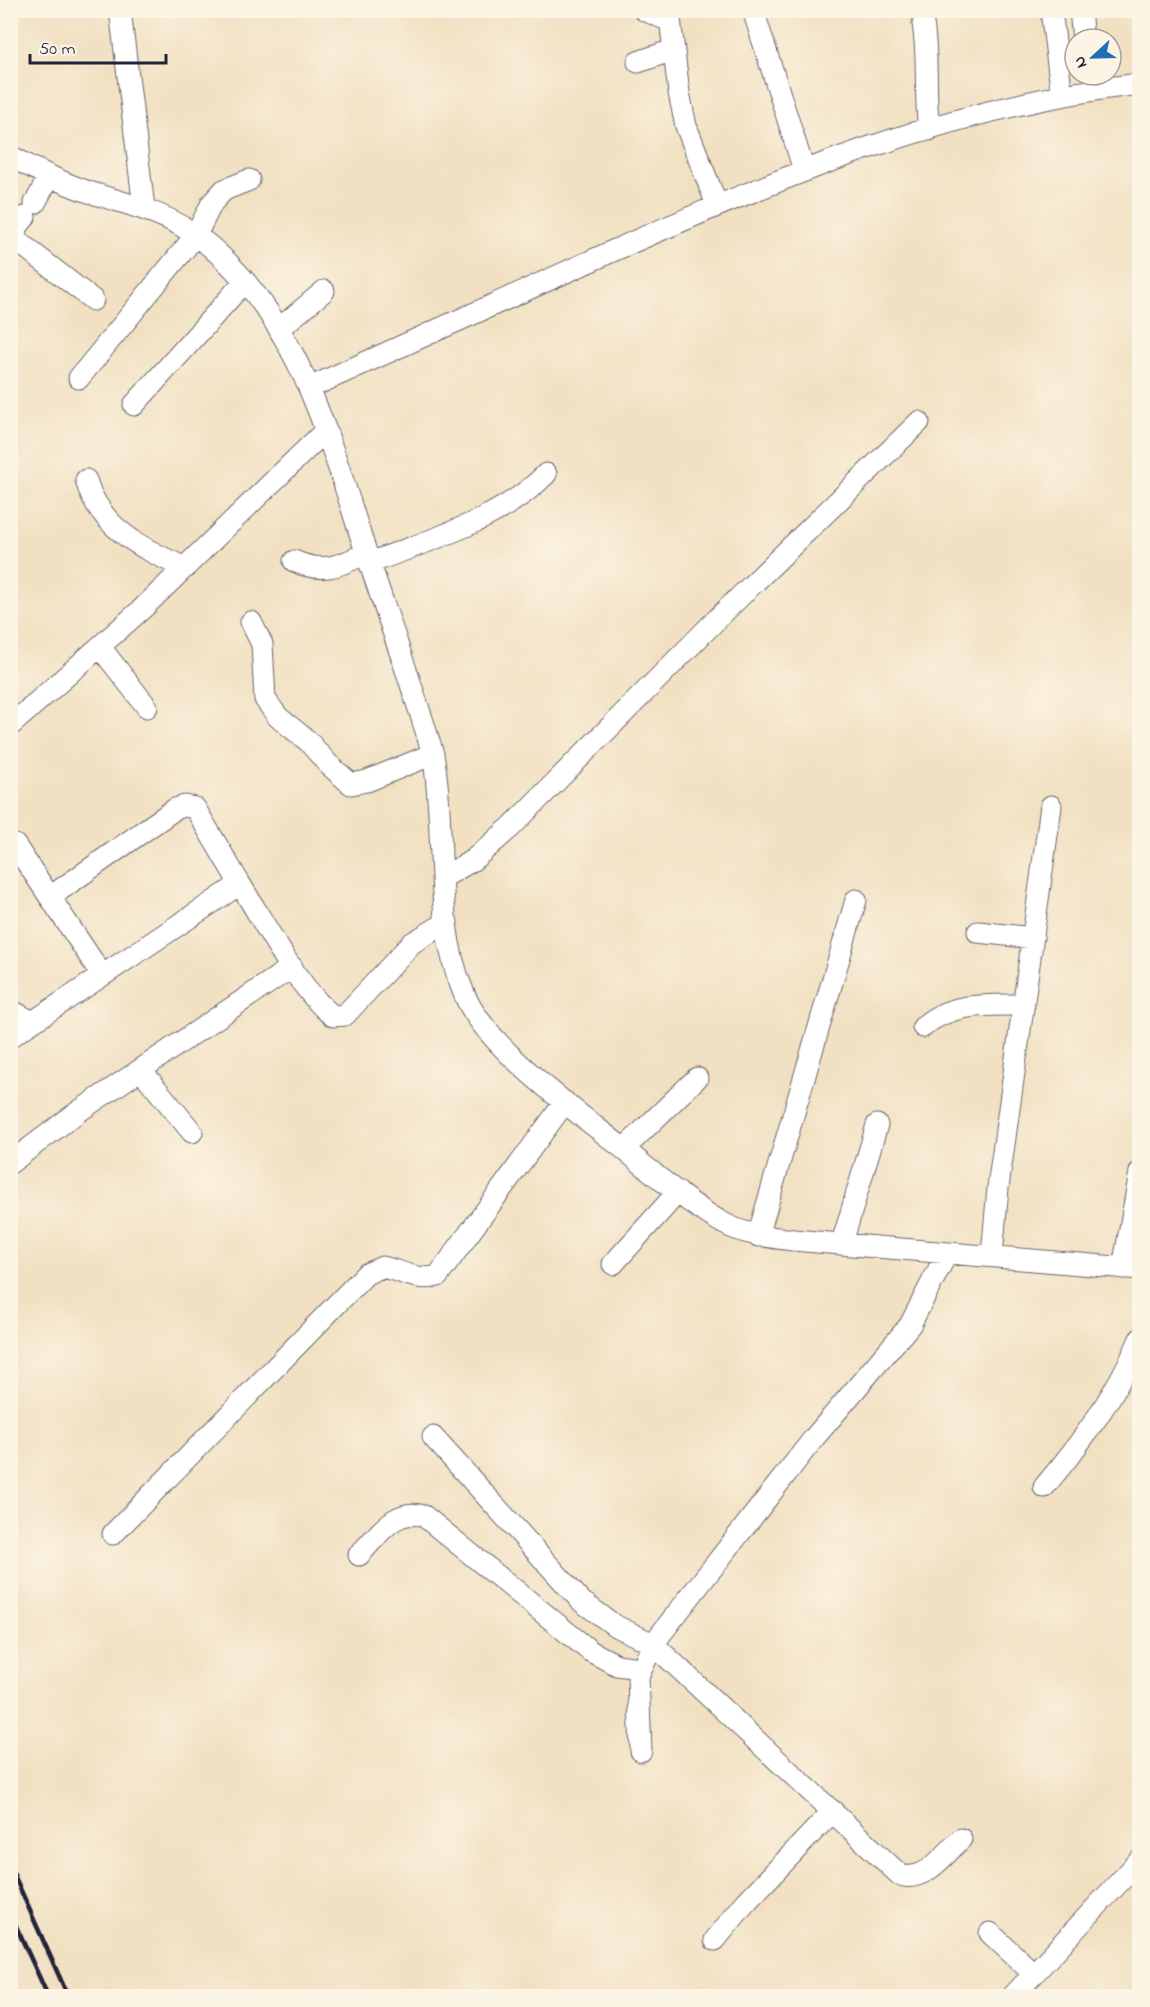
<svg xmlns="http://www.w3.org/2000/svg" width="1150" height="2007" font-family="'Indie Flower',sans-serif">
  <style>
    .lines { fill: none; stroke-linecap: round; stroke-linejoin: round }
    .minor-casing { stroke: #6a646a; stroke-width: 23 }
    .minor { stroke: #fff; stroke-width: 21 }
    .rail { stroke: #22223b; stroke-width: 4.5 }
  </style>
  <rect width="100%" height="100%" fill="#fcf5e5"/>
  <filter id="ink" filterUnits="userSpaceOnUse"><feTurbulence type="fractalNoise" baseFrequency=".0167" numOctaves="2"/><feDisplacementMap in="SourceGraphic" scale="12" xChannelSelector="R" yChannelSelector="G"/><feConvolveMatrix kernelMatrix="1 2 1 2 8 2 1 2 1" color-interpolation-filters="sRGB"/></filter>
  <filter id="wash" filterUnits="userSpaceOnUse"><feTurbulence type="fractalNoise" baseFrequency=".008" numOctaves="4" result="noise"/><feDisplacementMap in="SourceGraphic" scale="24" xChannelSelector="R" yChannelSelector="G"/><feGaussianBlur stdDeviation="1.35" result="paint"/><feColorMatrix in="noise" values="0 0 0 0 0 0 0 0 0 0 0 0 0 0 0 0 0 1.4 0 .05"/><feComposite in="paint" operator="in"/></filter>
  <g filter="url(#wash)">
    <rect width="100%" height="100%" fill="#f1e0c1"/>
  </g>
  <g filter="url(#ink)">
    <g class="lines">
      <!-- minor casing -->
      <g class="minor-casing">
        <path id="minor" d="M120 10 144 208
          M644 10 670 21
          M669 10 679 93 686 126 717 205
          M753 10 804 170
          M1051 10 1062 96
          M1080 10 1083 39
          M923 24C929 59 924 94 929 130
          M638 62 673 50
          M10 156C36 170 61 183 89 192 127 204 164 212 197 236 299 312 329 441 367 555 389 621 413 687 433 754 447 833 432 921 465 996 487 1048 580 1114 625 1150 656 1175 687 1203 723 1223 744 1235 770 1237 793 1240L1140 1269
          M35 203 49 177
          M10 236 25 217
          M11 236 93 300
          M280 328 324 291
          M79 378 196 235 212 203 224 190 249 180
          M309 388C411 342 513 295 615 250 782 176 956 104 1140 84
          M134 405 245 281
          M86 480C100 529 142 548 185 568
          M294 561C322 574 340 566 366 553
          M370 563C431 539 500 521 546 474
          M251 622 262 644 265 699 278 717 308 741 328 764 351 784 367 781 433 754
          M100 647 147 707
          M10 726 142 609 325 431
          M15 845 102 975
          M444 877 473 860 510 828 719 617 919 422
          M50 897 175 809 185 806 195 808 240 884
          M978 932 1033 938
          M10 1010 33 1022
          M923 1027C949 1002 990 1005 1024 1005
          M10 1037 240 884C264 922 299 990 333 1016L345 1015 412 943 447 922
          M141 1070 192 1132
          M624 1149 697 1078
          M10 1163 75 1114 292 967
          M758 1236 856 900
          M842 1243 877 1125
          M992 1255 998 1188 1051 806
          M613 1264 678 1192
          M1123 1268 1140 1172
          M433 1437 581 1601 614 1625 653 1644 900 1875C925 1883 944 1855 961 1839
          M1044 1487C1083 1441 1116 1395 1140 1339
          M113 1534 366 1274 382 1267C402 1271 418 1282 438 1276L565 1102
          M359 1555C378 1536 394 1507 424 1516L590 1651 617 1665 640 1668
          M641 1751 638 1677 653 1644 814 1438 910 1325 947 1253
          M990 1933 1034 1974
          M715 1940 746 1902 833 1811
          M1013 1996 1140 1860"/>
      </g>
      <!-- minor -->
      <use href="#minor" class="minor"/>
      <!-- rail -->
      <path class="rail" d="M10 1866 68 1996
        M10 1913 48 1996"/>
    </g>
  </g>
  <!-- margin -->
  <rect width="1150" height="2007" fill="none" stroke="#fcf5e5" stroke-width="36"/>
  <!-- north arrow -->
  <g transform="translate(1093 57) rotate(248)"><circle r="28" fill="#fcf5e5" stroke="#a5a1a1" stroke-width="1.5"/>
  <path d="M0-4.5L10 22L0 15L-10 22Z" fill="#1f6fb2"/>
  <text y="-9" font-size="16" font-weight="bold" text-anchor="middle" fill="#22223b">N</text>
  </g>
  <!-- scale -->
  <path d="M30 54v9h136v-9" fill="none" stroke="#22223b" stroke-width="3"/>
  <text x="39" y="54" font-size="18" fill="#22223b" stroke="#fcf5e5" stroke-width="4.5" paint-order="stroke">50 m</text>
</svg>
